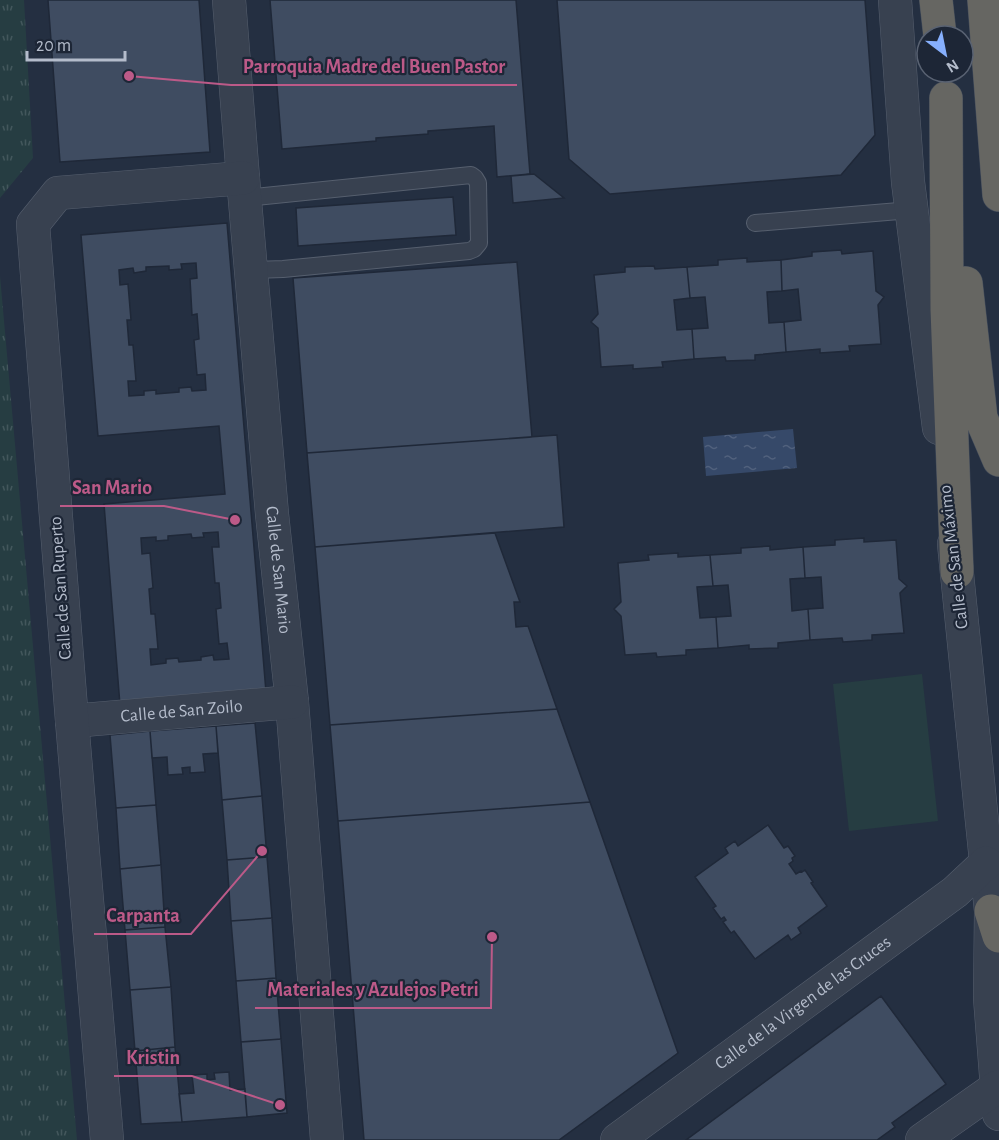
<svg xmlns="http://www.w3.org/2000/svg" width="999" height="1140" font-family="'Alegreya Sans',sans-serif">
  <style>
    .park { fill: url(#park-tufts) }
    .pitch { fill: #263d42 }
    .water { fill: url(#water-ripples) }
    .building { fill: #3f4c61; stroke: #1f2838; stroke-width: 1.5; fill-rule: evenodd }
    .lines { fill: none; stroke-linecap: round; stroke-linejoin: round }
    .service-casing { stroke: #565f6e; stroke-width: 18 }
    .minor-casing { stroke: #565f6e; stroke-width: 34 }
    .trunk-casing { stroke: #434c5b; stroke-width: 34 }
    .service { stroke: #384150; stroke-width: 16 }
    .minor { stroke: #384150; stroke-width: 33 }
    .trunk { stroke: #666662; stroke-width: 33 }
    .labels { text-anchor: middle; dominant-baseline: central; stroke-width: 4.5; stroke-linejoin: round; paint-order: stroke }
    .street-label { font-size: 18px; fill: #b4bccb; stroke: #1d2636 }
    .leader { fill: none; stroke: #bc5a88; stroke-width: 2 }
    .callout-dot { fill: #bc5a88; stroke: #1d2636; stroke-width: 2 }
    .callout-label { font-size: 20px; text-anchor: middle; font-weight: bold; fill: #bc5a88; stroke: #1d2636; stroke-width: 4.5; stroke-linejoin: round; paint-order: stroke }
  </style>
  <defs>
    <pattern id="park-tufts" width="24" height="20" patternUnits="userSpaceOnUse" patternTransform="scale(1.5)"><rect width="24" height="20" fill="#263d42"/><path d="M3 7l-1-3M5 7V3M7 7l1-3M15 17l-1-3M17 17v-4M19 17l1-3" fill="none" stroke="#43575c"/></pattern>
    <pattern id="water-ripples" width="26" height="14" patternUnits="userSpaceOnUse" patternTransform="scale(1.5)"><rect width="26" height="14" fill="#364969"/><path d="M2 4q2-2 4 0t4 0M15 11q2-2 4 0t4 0" fill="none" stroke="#51617d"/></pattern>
  </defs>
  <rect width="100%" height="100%" fill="#242f41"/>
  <!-- park -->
  <path class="park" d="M0 0H24L33 158 0 198Z
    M0 276 77 1140H0Z"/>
  <!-- pitch -->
  <path class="pitch" d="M922 674 938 821 849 831 833 684Z"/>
  <!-- water -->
  <path class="water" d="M793 429 797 468 706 476 703 437Z"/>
  <!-- building -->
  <path class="building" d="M48 0H199L210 152 60 162Z
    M270 0H516L530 174 497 177 494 126 428 131V134L376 138V141L282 149Z
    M557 0H865L875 135 841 175 610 194 569 159Z
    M534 174 564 198 513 203 511 176Z
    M453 197 456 235 298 246 296 208Z
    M227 223 266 692 120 705 104 504 225 494 219 426 98 436 81 235ZM196 263 197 278 190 279 192 315 197 314 199 339 194 340 197 375 205 374 206 390 192 391 191 387 179 388V392L156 394V390L144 391V395L129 396 128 381H136L133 345H129L127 320H131L128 284 120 285 119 270 133 268 134 273 146 271V267L169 266V270L182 269 181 264ZM218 532 219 547H212L215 583H219L221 608 216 609 219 644 227 643 229 659 214 660 213 655 201 657V660L179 662 178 658 166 659V663L151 665 150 649H158L155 614H151L149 589 153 588 150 553 142 554 141 538 156 537V541L168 540V536L191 534 192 538 204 537 203 533Z
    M841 250 842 254 873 251 876 291 884 297 878 305 881 344 849 346 850 351 820 353V349L786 352 784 322 801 320 798 289 782 291 781 260 812 256V252Z
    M747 258V262L781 260 782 291 767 292 769 323 784 322 786 352 755 355V360L726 361 725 357 694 359 692 329 708 328 705 297 690 298 687 267 718 265V260Z
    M517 262 532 437 307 453 293 278Z
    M654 266 655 269 687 267 690 298 674 300 677 330 692 329 694 359 662 362 663 367 633 369V365L601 367 598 328 591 322 598 314 594 275 625 272V267Z
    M557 435 564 527 315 547 307 453Z
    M495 533 520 602H514L516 627 528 626 557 709 330 725 315 547Z
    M864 538V542L896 540 899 579 907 586 900 593 904 633 872 635V640L843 642 842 638 810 640 808 609 823 608 821 577 805 578 803 547 835 545V540Z
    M770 546V550L803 547 805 578 790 579 792 611 808 609 810 640 778 643V648L749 649V645L718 648 716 617 731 616 728 585 713 586 710 555 741 553V548Z
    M678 553V557L710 555 713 586 697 587 700 618 716 617 718 648 686 650V655L657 657 656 653 625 655 621 616 614 609 621 602 618 563 649 560 648 555Z
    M557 709 590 802 338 821 330 725Z
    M255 723 262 796 222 800 216 726Z
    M216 726 218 753 203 754 205 772 190 773V767L182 768 183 774 168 775 167 757 152 758 150 731Z
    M150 731 156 805 116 808 110 735Z
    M262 796 267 857 227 860 222 800Z
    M590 802 678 1053 559 1140H364L338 821Z
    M156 805 161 865 120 869 116 808Z
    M768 825 784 848 788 846 795 856 792 858 793 861 789 864 796 874 801 871 802 872 805 870 813 882 811 883 827 906 798 928 801 933 791 940 788 935 755 959 734 931 731 933 723 922 726 920 724 917 721 919 713 908 716 906 695 877 728 853 725 848 735 841 738 846Z
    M267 857 272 918 231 921 227 860Z
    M161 865 165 927 125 930 120 869Z
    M272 918 276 978 236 981 231 921Z
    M165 927 171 987 130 990 125 930Z
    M276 978 281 1039 241 1042 236 981Z
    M171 987 175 1047 135 1051 130 990Z
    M881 996 946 1084 892 1123 895 1127 877 1140H686Z
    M281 1039 287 1113 247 1117 241 1042Z
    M175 1047 182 1122 141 1124 135 1051Z
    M229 1072 230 1090 245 1089 247 1117 182 1122 179 1094 194 1093 192 1075 207 1074V1080L215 1079 214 1073Z"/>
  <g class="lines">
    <!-- service casing -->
    <g class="service-casing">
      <path id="service" d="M245 198 471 175 475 178 478 183 479 243 474 249 469 251 283 269 251 270
        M755 223 911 210"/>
    </g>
    <!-- minor casing -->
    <g class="minor-casing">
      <g id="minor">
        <path id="s1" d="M229 0 243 178 272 514 292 702 327 1140"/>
        <path d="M895 0 908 182 939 428"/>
        <path d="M954 544 991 911 990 998 999 1114"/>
        <path id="s2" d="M72 721 292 702"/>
        <path d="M107 1140 72 721 33 224 58 193 243 178"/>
        <path id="s3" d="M617 1140 955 892 986 863"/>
        <path d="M922 1140 997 1087"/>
      </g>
    </g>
    <!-- trunk casing -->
    <g class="trunk-casing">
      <path id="trunk" d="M936 0 940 36
        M984 0 999 195
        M946 98 947 309 957 572
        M966 283 981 418 999 460
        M991 911 999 936"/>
    </g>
    <!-- service -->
    <use href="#service" class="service"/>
    <!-- minor -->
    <use href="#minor" class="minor"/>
    <!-- trunk -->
    <use href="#trunk" class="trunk"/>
  </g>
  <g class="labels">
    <!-- street labels -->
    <g class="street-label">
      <text transform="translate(954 557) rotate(-97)">Calle de San Máximo</text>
      <text stroke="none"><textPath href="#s1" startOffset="572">Calle de San Mario</textPath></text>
      <text transform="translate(61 588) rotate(-94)">Calle de San Ruperto</text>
      <text stroke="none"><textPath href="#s2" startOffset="110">Calle de San Zoilo</textPath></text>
      <text stroke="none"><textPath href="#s3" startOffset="231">Calle de la Virgen de las Cruces</textPath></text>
    </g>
  </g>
  <!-- callouts -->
  <path class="leader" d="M129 76L231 85H517M235 520L164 506H60M262 851L191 934H94M492 937L491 1008H255M280 1105L192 1076H114"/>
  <g class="callout-dot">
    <circle cx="129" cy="76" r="6"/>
    <circle cx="235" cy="520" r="6"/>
    <circle cx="262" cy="851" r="6"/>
    <circle cx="492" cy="937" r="6"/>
    <circle cx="280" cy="1105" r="6"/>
  </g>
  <g class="callout-label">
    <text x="374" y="73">Parroquia Madre del Buen Pastor</text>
    <text x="112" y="494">San Mario</text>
    <text x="143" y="922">Carpanta</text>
    <text x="373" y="996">Materiales y Azulejos Petri</text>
    <text x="153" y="1064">Kristin</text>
  </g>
  <!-- north arrow -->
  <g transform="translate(945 54) rotate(148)"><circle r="28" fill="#1d2636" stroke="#596272" stroke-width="1.5"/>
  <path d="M0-4.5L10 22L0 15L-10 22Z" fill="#87b0fe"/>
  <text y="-9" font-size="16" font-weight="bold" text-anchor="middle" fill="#b4bccb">N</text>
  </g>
  <!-- scale -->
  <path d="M27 51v9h98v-9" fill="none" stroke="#b4bccb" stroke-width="3"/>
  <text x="36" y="51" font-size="18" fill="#b4bccb" stroke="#1d2636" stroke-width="4.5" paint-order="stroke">20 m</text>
</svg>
